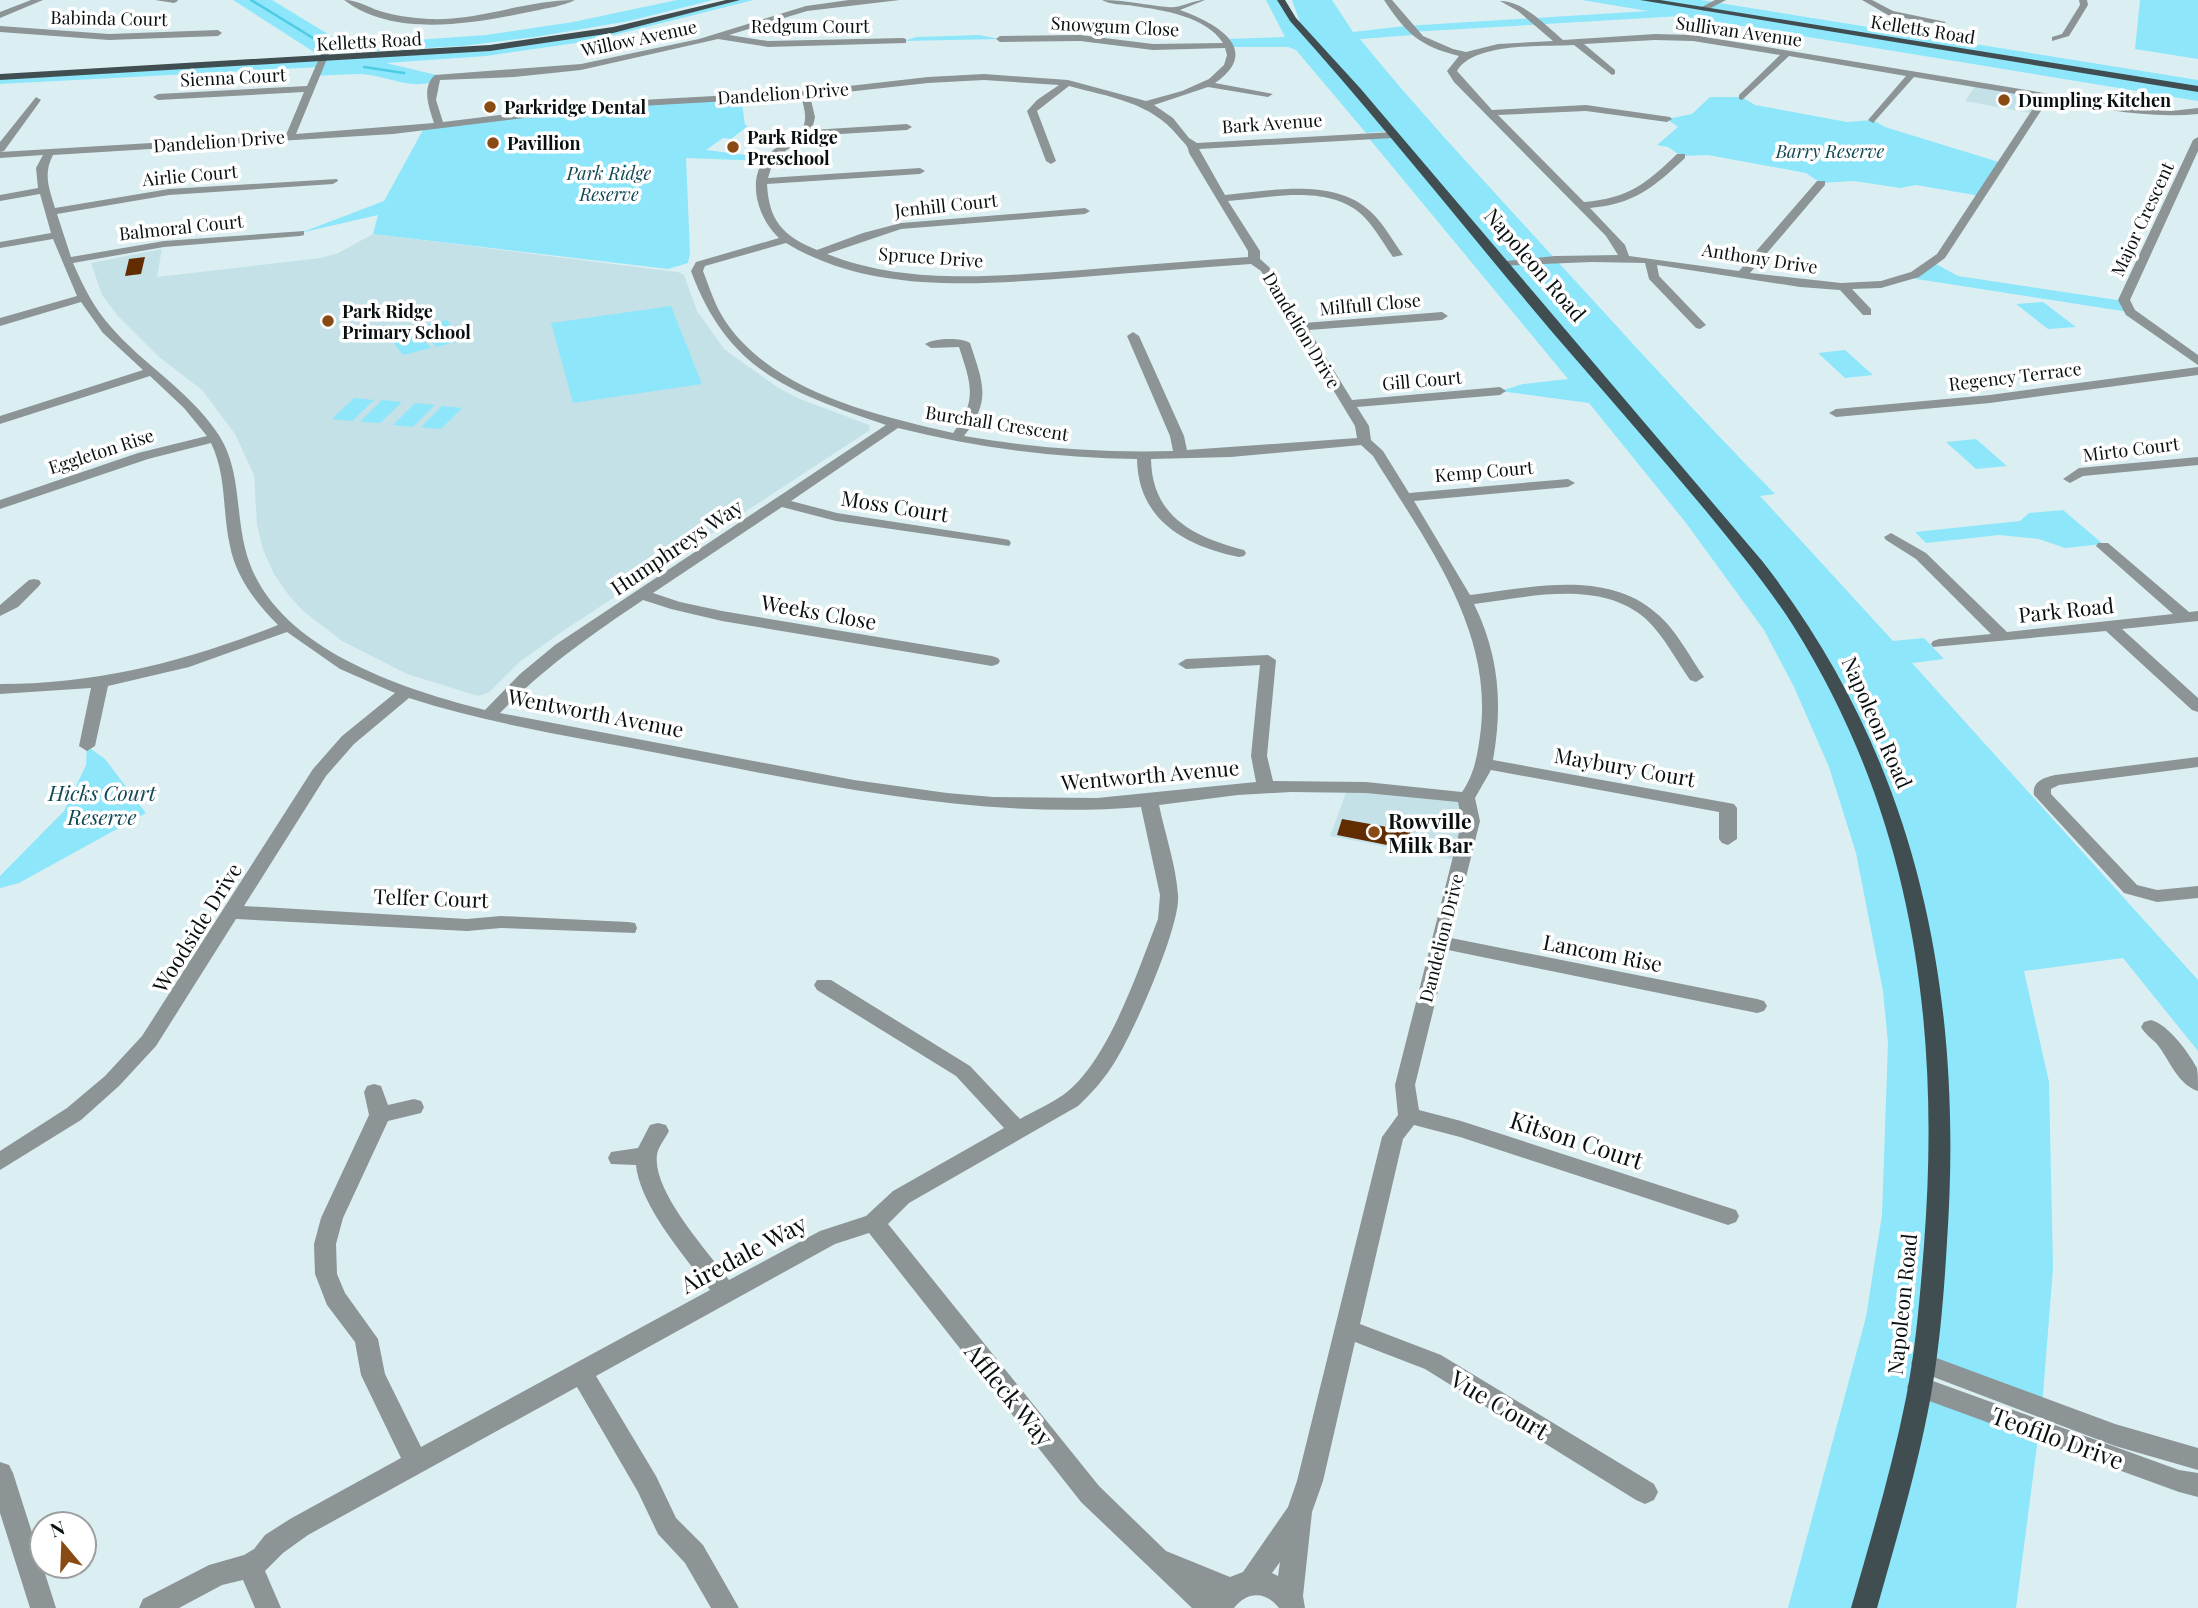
<svg xmlns="http://www.w3.org/2000/svg" width="2198" height="1608" font-family="'Playfair Display',serif">
  <style>
    .built { fill: #c5e1e8 }
    .green { fill: #8de6fa }
    .lines { fill: none; stroke-linecap: round; stroke-linejoin: round }
    .stream { stroke: #4ecce6; stroke-width: 2.5 }
    .building { fill: #602c00 }
    .minor { fill: #8c9496; fill-rule: evenodd }
    .major { fill: #404e51; fill-rule: evenodd }
    .poi-dot { fill: #8a4a14; stroke: #fff; stroke-width: 2.5 }
    .labels { text-anchor: middle; dominant-baseline: central; stroke-width: 7; stroke-linejoin: round; paint-order: stroke }
    .far-street-label { font-size: 18px; fill: #091011; stroke: #fff }
    .far-poi-label { font-size: 18px; font-weight: bold; fill: #091011; stroke: #fff; text-anchor: start }
    .far-park-label { font-size: 18px; font-style: italic; fill: #104853; stroke: #fff }
    .street-label { font-size: 21px; fill: #091011; stroke: #fff }
    .park-label { font-size: 21px; font-style: italic; fill: #104853; stroke: #fff }
    .poi-label { font-size: 21px; font-weight: bold; fill: #091011; stroke: #fff; text-anchor: start }
    .near-street-label { font-size: 24px; fill: #091011; stroke: #fff }
  </style>
  <rect width="100%" height="100%" fill="#dbeff3"/>
  <!-- built -->
  <path class="built" d="M1976 85 2046 96 2035 114 1965 101Z
    M373 234 678 272 684 275 697 311 724 349 777 387 800 399 869 425 870 430 566 629 522 660 488 693 478 696 407 674 342 641 303 611 287 593 274 574 263 550 257 525 254 475 235 434 202 390 159 357 118 316 102 295 91 263 162 249 157 277 320 258 338 253Z
    M1348 787 1466 798 1460 861 1330 836Z"/>
  <!-- green -->
  <path class="green" d="M233 0H272L346 45 486 35 573 22 677 0H713L629 21 535 37 462 46 317 54Z
    M736 0H754L590 41 486 56 386 63 441 76C420 95 386 75 361 74 346 74 331 75 316 76L320 67 0 84V77L400 55 590 34Z
    M1266 0H1281L1302 28 1292 0H1332L1353 32 1405 26 1648 11 1582 0H1701L2198 80V101L1681 16 1410 32 1413 35 1360 39C1416 108 1476 172 1536 238 1615 324 1693 411 1775 494L1760 496 1893 641 1924 638 1944 659 1912 663 2198 980V1051L2123 958 2024 971 2049 1082 2053 1268 2042 1408 1924 1363 1919 1387 2039 1430 2016 1608H1788L1866 1317 1882 1215 1888 1043 1883 991 1856 853 1829 767 1794 687 1764 630 1686 523 1589 403 1500 391 1523 384 1568 379 1367 136 1392 135 1390 131 1366 133 1296 50 1288 47H1230L1225 39 1285 37Z
    M2140 0H2198V59L2135 49Z
    M979 35 1000 39 903 41 917 37Z
    M741 96 745 125 748 126 731 139 723 138 706 150 769 158 766 161 686 158 690 253 688 263 668 269 373 234 378 215 300 233 384 201 424 128 552 111Z
    M1710 97H1742L1755 105 1847 122 1873 120 1885 127 2002 163 1980 196 1916 185 1900 188 1854 181 1821 183 1806 173 1708 155 1681 156 1668 147 1657 145 1678 127 1667 119 1692 114Z
    M1934 263 1958 276 2124 301 2129 312 1904 277Z
    M2043 302 2076 327 2048 329 2016 304Z
    M671 306 702 384 573 403 551 323Z
    M447 320 464 340 436 347 419 326Z
    M414 328 431 348 403 355 387 334Z
    M1845 350 1873 375 1845 378 1818 353Z
    M354 398 374 400 352 421 332 419Z
    M382 400 402 402 380 423 360 422Z
    M415 403 435 405 413 427 393 425Z
    M442 406 462 408 441 429 421 427Z
    M1976 439 2007 466 1976 469 1946 442Z
    M2063 510 2103 544 2065 548 2039 539 1999 535 1926 543 1915 532 2020 521 2029 513Z
    M87 746 105 759 146 813 19 883 0 888V876L64 811 86 765Z"/>
  <g class="lines">
    <!-- stream -->
    <path class="stream" d="M251 0 326 46
      M364 67 404 73"/>
  </g>
  <!-- building -->
  <path class="building" d="M145 257 141 274 125 276 129 259Z
    M1342 819 1387 827 1388 821 1406 824 1411 829 1407 849 1337 835Z"/>
  <g class="lines">
    <!-- minor -->
    <path class="minor" d="M31 0H43L0 18V12Z
      M155 0H177L178 1 174 3Z
      M344 0C358 0 367 7 380 11 396 16 412 18 429 19 479 21 526 0 575 0 564 6 547 8 534 11 475 23 396 39 344 0Z
      M849 0H900L807 11 729 35 768 41 903 38 906 39V43L768 47 718 39 581 70 514 77 440 80 436 100 443 122 605 102 805 91 928 77 984 74 1068 80 1146 101 1182 91 1209 79 1224 65 1227 55 1225 48 1153 50 1080 41 1000 42 996 39 1000 36 1080 35 1153 44 1223 43C1206 16 1162 10 1134 6 1123 4 1110 5 1102 0 1125 0 1145 5 1168 7 1179 9 1192 0 1205 0L1180 10C1214 22 1264 49 1215 83L1273 94 1268 97 1208 87 1154 105 1173 118 1189 138 1197 143 1393 132 1398 135 1393 138 1199 149 1225 195C1270 191 1334 177 1371 212 1384 224 1392 240 1403 255L1393 257C1383 243 1374 226 1361 214 1327 184 1269 198 1228 201L1260 251V259L1269 267 1304 323 1442 312 1448 316 1442 320 1309 330 1352 400 1500 387 1506 391 1500 395 1357 407 1369 426 1371 440 1383 451 1409 493 1568 479 1575 483 1568 487 1414 501 1470 595C1529 588 1606 569 1656 613 1676 629 1689 656 1704 677L1696 682 1690 680C1676 660 1664 636 1646 619 1600 579 1529 597 1474 604 1499 655 1503 704 1493 760L1734 804 1737 808V839L1728 845 1722 843 1719 839V812L1491 770 1475 798 1480 821 1451 938 1757 999 1764 1001 1767 1006 1764 1011 1757 1013 1448 950 1415 1085 1419 1110 1461 1121 1736 1210 1739 1216 1736 1222 1728 1225 1460 1137 1414 1125 1403 1139 1360 1324 1441 1355 1654 1484 1658 1492 1654 1500 1645 1504 1636 1500 1425 1369 1355 1342 1323 1481 1312 1512 1303 1596 1305 1608H1279C1266 1591 1247 1591 1234 1608H1192L1081 1502 869 1233 835 1244 596 1376 656 1476 676 1518 703 1545 739 1608H711L685 1563 658 1534 638 1492 577 1387 308 1535 283 1553 265 1571 281 1608H255L243 1580 222 1585 179 1608H139L143 1599 209 1565 244 1555 254 1549 265 1535 290 1519 401 1458 361 1375 355 1342 327 1305 315 1274 314 1244 321 1218 369 1115 364 1092 367 1086 374 1084 381 1086 388 1105 414 1099 421 1101 424 1107 421 1113 388 1121 343 1218 336 1244 337 1274 345 1293 378 1339 385 1374 421 1447 710 1290C686 1258 640 1206 636 1165L611 1164 608 1158 611 1152 638 1148 650 1125 658 1123 666 1125 669 1131C665 1139 658 1147 657 1155 652 1191 708 1252 729 1280L820 1231 866 1216 893 1191 1004 1128 956 1076 817 990 814 985 817 980H831L970 1066 1020 1119C1034 1111 1050 1104 1063 1095 1108 1063 1138 970 1158 919L1160 895 1141 807C982 820 829 786 673 756 584 738 495 726 409 698L354 744 326 776 244 906 467 919 501 916 628 922 635 923 637 928 635 933 501 928 467 931 236 919 156 1046 119 1086 81 1120 0 1170V1151L67 1108 105 1076 142 1036 313 769 342 736 395 693 340 669 287 632 189 667 108 686 95 746 87 751 79 746 91 688 0 694V684C98 684 187 661 278 625 256 603 236 577 230 546 222 511 227 476 211 443L148 459 0 509V500L138 453 207 436 184 408 150 376 0 424V416L143 370 103 333 81 302 0 326V318L77 296 53 239 0 248V242L51 233 40 194 0 201V195L38 188 36 168 43 155 0 158V142L36 97 41 100 4 151 0 152 286 135 304 92 158 100 153 97 158 94 307 86 321 54 325 51 329 54 296 134 434 123C429 108 421 87 435 75L581 64 699 39 806 6ZM984 80 1059 85 1037 100 1027 111 1046 161 1051 164 1056 161 1037 111 1069 86C1109 97 1151 102 1178 136 1183 143 1188 144 1189 153L1248 251V257C1193 261 1138 265 1082 270 998 276 907 286 827 254L901 229 1085 214 1090 211 1085 208 901 223 863 233 817 250C783 236 769 221 767 184L920 174 925 171 920 168 768 178 774 159 807 136 907 130 912 127 907 124 812 130 815 117 810 96 928 83ZM801 97C804 107 808 119 802 129 796 141 777 144 768 155 745 178 758 219 779 238L696 262 691 271C728 372 792 393 886 425L555 645 520 674 485 710C399 688 268 646 245 548 235 507 241 466 216 431 187 389 144 365 111 327 94 308 83 286 73 263L164 247 300 236 304 235V231L164 241 71 257 57 214 169 195 333 184 338 181 337 179 169 189 55 208C49 188 43 174 53 155L393 134 605 108ZM786 243C873 296 985 284 1082 277 1138 272 1195 268 1251 264L1261 271 1355 426 1357 438 1187 450 1184 436 1139 336 1133 332 1127 336 1170 436 1173 451C1104 453 1033 448 964 436 992 400 983 383 970 343 961 337 934 338 925 344L931 348 959 347C971 384 978 400 953 433 876 415 777 393 728 325 716 309 710 289 703 271L705 266ZM898 428C977 448 1056 458 1137 459 1138 520 1185 546 1239 557L1244 556 1246 553 1244 550C1194 537 1152 517 1151 459L1231 457 1361 445 1373 456C1426 542 1495 631 1480 736 1477 757 1474 775 1462 792L1366 782 1273 781 1267 756 1276 660 1268 655 1186 659 1178 664 1186 669 1260 665 1251 756 1256 782 1097 798 993 797 947 793 854 780 500 713C545 667 591 635 643 600L671 609 722 621 992 666 998 664 1000 661 998 658 992 656 722 611 680 602 653 593 782 507 836 521 1009 546 1011 543 1009 540 1004 539 837 513 791 501ZM1291 792 1366 793 1458 802 1462 821 1395 1085 1398 1115 1382 1137 1297 1481 1288 1507 1243 1572 1230 1577 1166 1551 1099 1486 888 1224 909 1203 1078 1106C1093 1092 1106 1077 1116 1060 1134 1031 1181 925 1178 895 1176 865 1165 834 1159 805L1238 795ZM1280 1562 1278 1576 1272 1573Z
      M1384 0H1392L1423 36 1453 49 1466 52 1498 44 1553 41 1518 11 1500 1C1522 0 1547 26 1563 40L1655 34 1693 35 2129 107 2171 111 2198 108V114C2148 119 2098 108 2048 100L1945 258 1919 277 1881 288 1852 289 1871 309V315H1863L1840 290 1800 287 1657 265 1659 276 1706 325 1700 329 1696 328 1649 279 1645 263 1592 262 1497 266V262L1555 256 1618 255 1606 236 1454 82 1447 71 1459 56C1419 46 1406 33 1384 0ZM1655 40 1693 41 1780 55 1739 95V99L1742 100 1789 56 1906 76 1868 120 1873 123 1914 77 2040 98 1937 254 1911 272 1881 281 1841 283 1750 273 1825 185V181H1817L1739 271 1629 256 1625 245 1590 208C1634 204 1653 188 1685 158V154H1677C1646 184 1629 198 1584 202L1498 115 1586 111 1667 122 1672 119 1670 117 1586 105 1492 110 1457 71C1474 42 1543 47 1574 45L1612 75 1615 74V70L1584 44Z
      M1715 0H1726L1705 11 1698 9Z
      M1862 0H1872L1893 11 1946 22 1942 25 1888 15Z
      M2079 0H2087L2088 5 2069 36 2052 41V37L2062 34 2080 5Z
      M0 26 109 34 218 30 222 33 218 36 109 40 0 32Z
      M2198 137V151L2130 300 2135 310 2198 355V365L2126 315 2118 300 2193 140Z
      M2198 367V375L1990 403 1836 417 1829 413 1836 409 1990 395Z
      M2198 457V465L2083 476 2070 483 2063 479 2079 468Z
      M1891 533 1926 553 2007 632 2173 614 2096 546 2098 543H2108L2189 612 2198 611V621L2122 629 2198 698V712L2192 710 2106 631 1933 647 1931 644 1933 641 1939 639 1991 634 1916 559 1886 540 1884 537Z
      M34 579 39 580 41 583 39 586 18 607 0 616V605L29 580Z
      M2198 757V767L2059 785 2051 789V794L2137 885 2157 890 2198 886V898L2157 902 2124 893 2034 795C2032 781 2044 778 2055 775Z
      M2151 1020C2169 1025 2188 1052 2197 1068 2198 1074 2198 1084 2198 1091 2178 1085 2169 1059 2157 1044 2151 1038 2145 1034 2141 1027L2144 1022Z
      M1923 1353 2115 1424 2198 1448V1470L2115 1446 1915 1370 1911 1363 1915 1356Z
      M1919 1376 2179 1470 2198 1473V1497L2179 1492 1910 1394 1907 1387 1910 1380Z
      M0 1462 9 1465 13 1473 56 1608H30L0 1513Z"/>
    <!-- major -->
    <path class="major" d="M726 0H740L613 33 490 51 0 80V74L490 45 613 27Z
      M1277 0H1285L1296 18 1360 88 1763 562C1919 763 1964 993 1947 1242 1944 1293 1940 1344 1931 1395 1918 1467 1897 1537 1877 1608H1851C1871 1538 1892 1469 1906 1398 1916 1347 1920 1296 1924 1245 1941 1025 1913 817 1794 627 1768 586 1737 549 1706 511 1656 451 1604 392 1553 333 1465 229 1381 122 1290 21Z
      M1640 0H1660L2198 86V92Z"/>
  </g>
  <!-- markers -->
  <g class="poi-dot">
    <circle cx="2004" cy="100" r="7"/>
    <circle cx="490" cy="107" r="7"/>
    <circle cx="493" cy="143" r="7"/>
    <circle cx="733" cy="147" r="7"/>
    <circle cx="328" cy="321" r="7"/>
    <circle cx="1374" cy="832" r="7"/>
  </g>
  <g class="labels">
    <!-- far-street labels -->
    <g class="far-street-label">
      <text transform="translate(109 18) rotate(1)">Babinda Court</text>
      <text x="810" y="26">Redgum Court</text>
      <text transform="translate(1115 26) rotate(3)">Snowgum Close</text>
      <text transform="translate(1923 29) rotate(9)">Kelletts Road</text>
      <text transform="translate(1739 31) rotate(8)">Sullivan Avenue</text>
      <text transform="translate(639 38) rotate(-12)">Willow Avenue</text>
      <text transform="translate(369 41) rotate(-3)">Kelletts Road</text>
      <text transform="translate(233 77) rotate(-3)">Sienna Court</text>
      <text transform="translate(783 93) rotate(-4)">Dandelion Drive</text>
      <text transform="translate(1272 123) rotate(-4)">Bark Avenue</text>
      <text transform="translate(219 141) rotate(-4)">Dandelion Drive</text>
      <text transform="translate(190 175) rotate(-5)">Airlie Court</text>
      <text transform="translate(946 205) rotate(-6)">Jenhill Court</text>
      <text transform="translate(2142 219) rotate(-65)">Major Crescent</text>
      <text transform="translate(181 227) rotate(-6)">Balmoral Court</text>
      <text transform="translate(931 257) rotate(4)">Spruce Drive</text>
      <text transform="translate(1760 258) rotate(9)">Anthony Drive</text>
      <text transform="translate(1370 304) rotate(-5)">Milfull Close</text>
      <text transform="translate(1302 330) rotate(59)">Dandelion Drive</text>
      <text transform="translate(2015 376) rotate(-7)">Regency Terrace</text>
      <text transform="translate(1422 380) rotate(-5)">Gill Court</text>
      <text transform="translate(997 423) rotate(9)">Burchall Crescent</text>
      <text transform="translate(2131 449) rotate(-7)">Mirto Court</text>
      <text transform="translate(101 451) rotate(-18)">Eggleton Rise</text>
      <text transform="translate(1484 471) rotate(-5)">Kemp Court</text>
      <text transform="translate(1441 938) rotate(-76)">Dandelion Drive</text>
    </g>
    <!-- far-poi labels -->
    <g class="far-poi-label">
      <text x="2018" y="100">Dumpling Kitchen</text>
      <text x="504" y="107">Parkridge Dental</text>
      <text x="747" y="137">Park Ridge<tspan x="747" dy="21">Preschool</tspan></text>
      <text x="507" y="143">Pavillion</text>
      <text x="342" y="311">Park Ridge<tspan x="342" dy="21">Primary School</tspan></text>
    </g>
    <!-- far-park labels -->
    <g class="far-park-label">
      <text x="1830" y="151">Barry Reserve</text>
      <text x="609" y="173">Park Ridge<tspan x="609" dy="21">Reserve</tspan></text>
    </g>
    <!-- street labels -->
    <g class="street-label">
      <text transform="translate(1536 264) rotate(49)">Napoleon Road</text>
      <text transform="translate(895 505) rotate(9)">Moss Court</text>
      <text transform="translate(676 546) rotate(-34)">Humphreys Way</text>
      <text transform="translate(2066 609) rotate(-6)">Park Road</text>
      <text transform="translate(819 611) rotate(10)">Weeks Close</text>
      <text transform="translate(596 712) rotate(11)">Wentworth Avenue</text>
      <text transform="translate(1878 722) rotate(66)">Napoleon Road</text>
      <text transform="translate(1625 766) rotate(10)">Maybury Court</text>
      <text transform="translate(1150 774) rotate(-5)">Wentworth Avenue</text>
      <text transform="translate(431 897) rotate(2)">Telfer Court</text>
      <text transform="translate(196 927) rotate(-58)">Woodside Drive</text>
      <text transform="translate(1603 952) rotate(11)">Lancom Rise</text>
      <text transform="translate(1901 1304) rotate(-84)">Napoleon Road</text>
    </g>
    <!-- park labels -->
    <g class="park-label">
      <text x="102" y="792">Hicks Court<tspan x="102" dy="24">Reserve</tspan></text>
    </g>
    <!-- poi labels -->
    <g class="poi-label">
      <text x="1388" y="820">Rowville<tspan x="1388" dy="24">Milk Bar</tspan></text>
    </g>
    <!-- near-street labels -->
    <g class="near-street-label">
      <text transform="translate(1577 1139) rotate(18)">Kitson Court</text>
      <text transform="translate(743 1253) rotate(-28)">Airedale Way</text>
      <text transform="translate(1010 1394) rotate(51)">Affleck Way</text>
      <text transform="translate(1500 1404) rotate(31)">Vue Court</text>
      <text transform="translate(2058 1437) rotate(20)">Teofilo Drive</text>
    </g>
  </g>
  <!-- north arrow -->
  <g transform="translate(63 1545) rotate(341)"><circle r="33" fill="#ffffff" stroke="#9d9fa0" stroke-width="2"/>
  <path d="M0-5L12 26L0 18L-12 26Z" fill="#8a4a14"/>
  <text y="-10" font-size="19" font-weight="bold" text-anchor="middle" fill="#091011">N</text>
  </g>
</svg>
